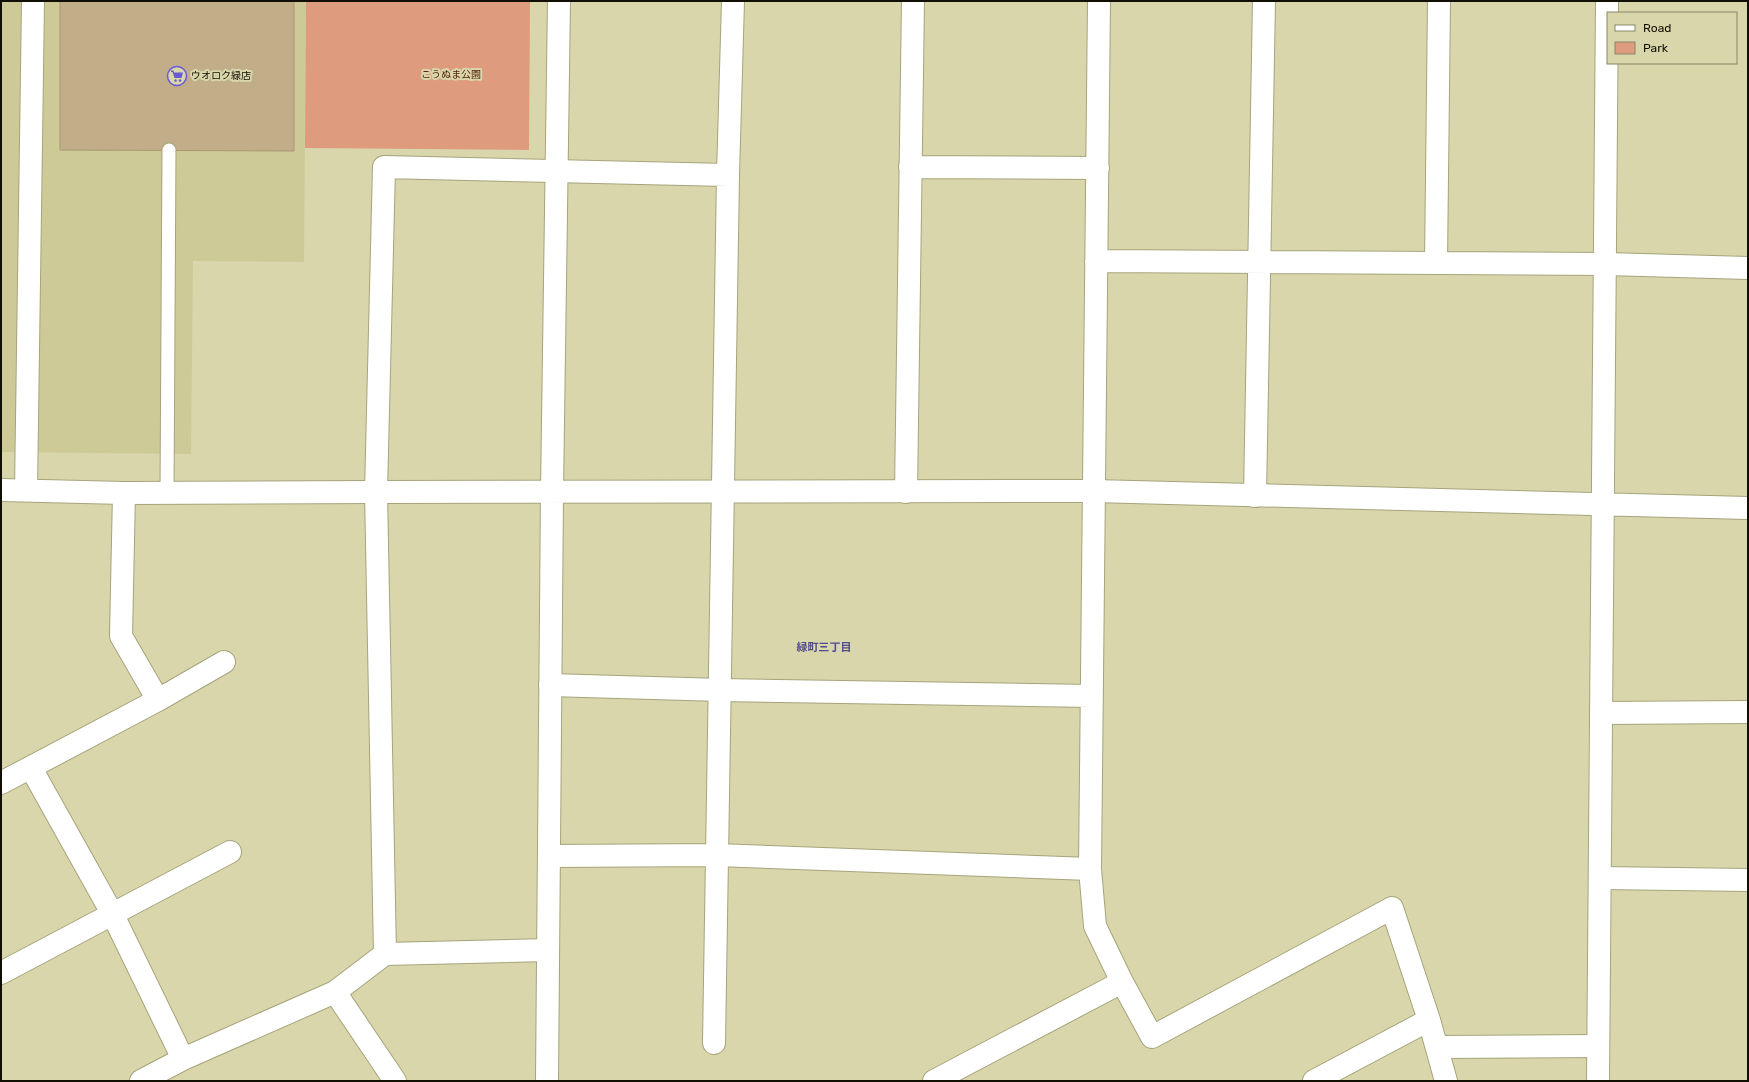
<svg xmlns="http://www.w3.org/2000/svg" width="1749" height="1082" font-family="Rubik,'Noto Sans JP',sans-serif">
  <style>
    .built { fill: #ceca98 }
    .green { fill: #de9b7e }
    .building { fill: #c1ae88; stroke: #a99671 }
    .lines { fill: none; stroke-linecap: round; stroke-linejoin: round }
    .lane-casing { stroke: #a6a47b; stroke-width: 15 }
    .street-casing { stroke: #a6a47b; stroke-width: 24 }
    .secondary-casing { stroke: #a6a47b; stroke-width: 24 }
    .lane { stroke: #fff; stroke-width: 13 }
    .street { stroke: #fff; stroke-width: 22 }
    .secondary { stroke: #fff; stroke-width: 22 }
    .labels { text-anchor: middle; dominant-baseline: central; stroke-width: 4; stroke-linejoin: round; paint-order: stroke }
    .park-label { font-size: 10px; fill: #552309; stroke: #d9d6ac }
    .poi-label { font-size: 10px; fill: #110f02; stroke: #d9d6ac; text-anchor: start }
    .neighbourhood-label { font-size: 11px; font-weight: bold; fill: #514d8b; stroke: #d9d6ac }
  </style>
  <rect width="100%" height="100%" fill="#d9d6ac"/>
  <!-- built -->
  <path class="built" d="M1 1H306L304 262 193 261 191 454 1 452Z"/>
  <!-- green -->
  <path class="green" d="M306 1H530L529 150 305 148Z"/>
  <!-- building -->
  <path class="building" d="M60 1H294V151L60 150Z"/>
  <g class="lines">
    <!-- lane casing -->
    <g class="lane-casing">
      <path id="lane" d="M167 493 169 150"/>
    </g>
    <!-- street casing -->
    <g class="street-casing">
      <path id="street" d="M1099 1 1090 869 1095 926 1122 982 1152 1037 1392 908 1429 1020 1446 1081
        M910 167 1098 168
        M1096 261 1606 264 1748 268
        M1436 263 1439 1
        M26 490 33 1
        M906 492 913 1
        M124 493 121 636 158 700
        M1255 496 1264 1
        M550 685 721 690 1092 696
        M1602 713 1748 712
        M31 768 113 915 183 1059
        M1 783 158 700 224 662
        M549 856 717 855 1090 869
        M1601 878 1748 880
        M385 954 376 492 384 167 728 175
        M1 973 230 852
        M335 992 395 1081
        M714 1043 728 175 733 1
        M1437 1047 1598 1046
        M141 1081 183 1059 335 992 385 954 548 950
        M934 1081 1122 982
        M1314 1081 1429 1020"/>
    </g>
    <!-- secondary casing -->
    <g class="secondary-casing">
      <path id="secondary" d="M1 490 124 493 376 492 1094 491 1748 508
        M547 1081 552 492 559 1
        M1598 1081 1607 1"/>
    </g>
    <!-- lane -->
    <use href="#lane" class="lane"/>
    <!-- street -->
    <use href="#street" class="street"/>
    <!-- secondary -->
    <use href="#secondary" class="secondary"/>
  </g>
  <!-- icons -->
  <defs>
    <g id="supermarket-ring" transform="scale(1)"><circle r="9.5" fill="#d9d6ac" stroke="#695ad3" stroke-width="1.5"/><path d="M-6-5.5h2.5l.6 2H6L4.5 2H-2.5L-4.4-4H-6ZM-1.5 3.2a1.3 1.3 0 1 0 .1 0ZM3 3.2a1.3 1.3 0 1 0 .1 0Z" fill="#695ad3"/></g>
  </defs>
  <g fill-rule="evenodd">
    <use href="#supermarket-ring" x="177" y="76"/>
  </g>
  <g class="labels">
    <!-- park labels -->
    <g class="park-label">
      <text x="451" y="75">こうぬま公園</text>
    </g>
    <!-- poi labels -->
    <g class="poi-label">
      <text x="191" y="76">ウオロク緑店</text>
    </g>
    <!-- neighbourhood labels -->
    <g class="neighbourhood-label">
      <text x="824" y="647">緑町三丁目</text>
    </g>
  </g>
  <!-- border -->
  <rect width="1749" height="1082" fill="none" stroke="#110f02" stroke-width="4"/>
  <!-- legend -->
  <rect x="1607" y="12" width="130" height="52" fill="#d9d6ac" stroke="#898668"/>
  <rect x="1615" y="25" width="20" height="6" fill="#ffffff" stroke="#898668"/>
  <text x="1643" y="32" font-size="12" fill="#110f02">Road</text>
  <rect x="1615" y="42" width="20" height="12" fill="#de9b7e" stroke="#898668"/>
  <text x="1643" y="52" font-size="12" fill="#110f02">Park</text>
</svg>
